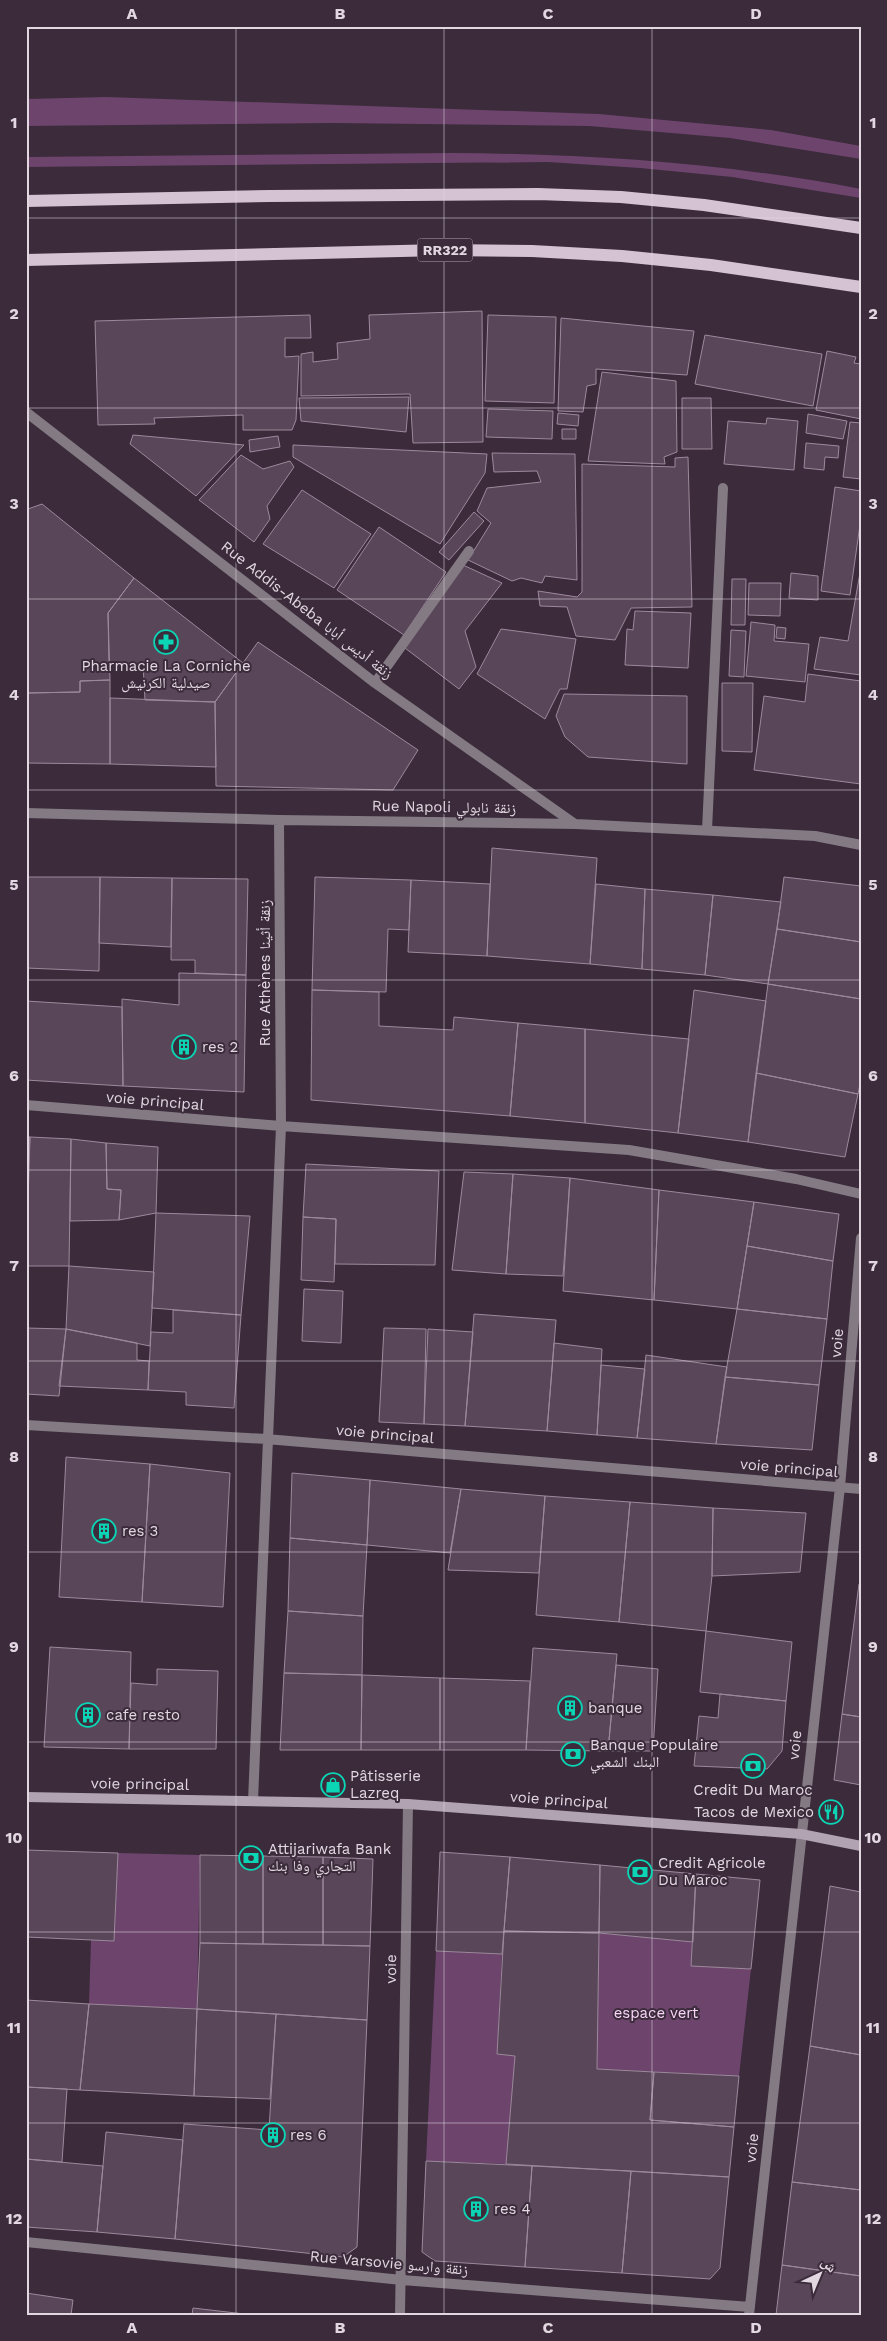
<svg xmlns="http://www.w3.org/2000/svg" width="887" height="2341" font-family="'Work Sans','Noto Naskh Arabic',sans-serif">
  <style>
    .green { fill: #6c446c }
    .building { fill: #594759; stroke: #9d899c }
    .lines { fill: none; stroke-linecap: round; stroke-linejoin: round }
    .lane { stroke: #837a83; stroke-width: 10 }
    .street { stroke: #837a83; stroke-width: 10 }
    .secondary { stroke: #b1a3b1; stroke-width: 10 }
    .primary { stroke: #d5c3d4; stroke-width: 12 }
    .grid { fill: none; stroke: #e3d8e2; stroke-width: 1; stroke-opacity: 0.55 }
    .labels { text-anchor: middle; dominant-baseline: central; stroke-width: 4; stroke-linejoin: round; paint-order: stroke }
    .shield { fill: #3b2b3b; stroke: #b1a4b0; stroke-width: 1 }
    .shield-label { font-size: 14px; font-weight: bold; fill: #e3d8e2 }
    .street-label { font-size: 15px; fill: #e3d8e2; stroke: #3b2b3b }
    .poi-label { font-size: 15px; fill: #e3d8e2; stroke: #3b2b3b; text-anchor: start }
    .park-label { font-size: 15px; fill: #f8d5f7; stroke: #3b2b3b }
    .neatline { fill: none; stroke: #e3d8e2; stroke-width: 2 }
    .grid-label { font-size: 16px; text-anchor: middle; font-weight: bold; fill: #e3d8e2 }
  </style>
  <rect width="100%" height="100%" fill="#3b2b3b"/>
  <!-- green -->
  <path class="green" d="M107 97 599 114 771 130 861 146V159L730 138 589 126 333 123 26 126V99Z
    M453 153C591 154 726 163 861 189V198L732 177 640 168 548 162 26 167V157Z
    M118 1853 200 1855 197 2009 89 2004 91 1940 114 1941Z
    M599 1933 693 1942 751 1969 739 2076 597 2069Z
    M436 1951 502 1954 497 2054 515 2056 506 2164 426 2161Z"/>
  <!-- building -->
  <path class="building" d="M482 311 483 442 413 443 410 394 301 396V354L313 352V362L338 359 337 343 370 339 369 315Z
    M310 315 311 338H285V357L299 356 296 420 292 430H243V415L154 418 155 424 98 425 95 321Z
    M488 315 556 317 554 403 485 401Z
    M561 318 694 331 687 375 596 369V384L587 386 583 412 558 411Z
    M705 335 822 354 813 406 695 384Z
    M827 351 856 357 854 363 861 364V419L816 410Z
    M602 372 676 381 677 452 664 457 665 464 588 461Z
    M409 397 406 432 301 421 299 398Z
    M682 398H711L712 449H682Z
    M488 409 553 411 552 439 486 437Z
    M558 413 579 415 578 426 557 424Z
    M808 414 847 421 843 439 806 433Z
    M767 418 798 421 794 470 724 464 728 421 766 424Z
    M850 422 861 423V479L843 477Z
    M562 429H576V439H562Z
    M133 435 244 445 196 496 130 444Z
    M278 436 280 447 250 452 249 440Z
    M806 443 839 446 838 458 825 457 824 470 804 468Z
    M293 445 487 454 485 473 440 544 293 457Z
    M492 453 575 454 577 580 545 576 542 583 521 578 512 581 468 560 491 523 477 511 487 488 541 482 537 471 494 472Z
    M241 455 263 469 290 461 294 467 267 506 270 519 254 542 199 500Z
    M688 457 692 607 631 608 615 640 576 636 567 607 540 606 538 591 577 597 582 592V464L675 467V458Z
    M835 487 861 491V518L850 595 821 591Z
    M302 490 371 534 334 588 263 544Z
    M42 504 134 578 108 613 110 680 80 681V692L26 693 28 509Z
    M474 512 484 521 449 560 439 552Z
    M379 527 446 572 404 635 337 590Z
    M463 565 502 583 465 631 476 667 459 689 405 648Z
    M861 567V675L814 669 820 637 848 641Z
    M791 573 818 576V600L789 598Z
    M134 578 243 663 215 702 145 700 143 665H109L108 613Z
    M732 579H746L745 625H731Z
    M749 583H781L780 616 748 615Z
    M635 611 691 613 688 668 625 665 627 629 633 630Z
    M751 622 775 625 774 641 809 644 805 682 746 676Z
    M777 627 786 628 785 639 776 638Z
    M501 629 576 639 567 689H560L545 719 477 674Z
    M731 630 746 631 744 677 729 676Z
    M258 642 418 750 393 790 216 786 215 702Z
    M808 674 861 681V784L754 770 764 696 805 702Z
    M110 680V764L26 763V693L80 692V681Z
    M722 683H753L752 752 722 751Z
    M564 694 687 696V764L588 757 565 737 556 716Z
    M110 698 215 702 216 767 110 764Z
    M492 848 597 858 590 964 487 956Z
    M26 877H100L99 971 26 968Z
    M100 877 172 878 171 947 99 943Z
    M315 877 411 880 409 930 388 929 386 992 312 990Z
    M784 877 861 886V942L777 929Z
    M172 878 248 879 246 975 195 973V960H171Z
    M411 880 490 884 487 956 408 952Z
    M596 884 645 889 642 969 590 964Z
    M645 889 713 895 705 975 642 969Z
    M713 895 781 902 768 984 705 975Z
    M777 929 861 942V999L768 984Z
    M179 973 246 975 244 1092 123 1086 122 999 179 1005Z
    M768 984 861 999V1079L858 1094 756 1073Z
    M312 990 379 992V1026L453 1030 454 1017 518 1023 510 1116 311 1100Z
    M694 990 766 1001 748 1142 678 1133Z
    M26 1001 122 1007 123 1086 26 1080Z
    M518 1023 585 1029V1123L510 1116Z
    M585 1029 689 1039 678 1133 585 1123Z
    M756 1073 858 1094 845 1157 748 1142Z
    M26 1136 30 1137 26 1215Z
    M30 1137 71 1139 69 1266H26Z
    M71 1139 106 1143 107 1189 121 1190 119 1220 70 1221Z
    M106 1143 158 1147 156 1213 119 1220 121 1190 107 1189Z
    M306 1164 439 1171 435 1265 335 1264 336 1219 303 1217Z
    M464 1172 513 1174 506 1274 452 1270Z
    M513 1174 570 1178 563 1276 506 1274Z
    M570 1178 659 1190 654 1300 563 1291Z
    M659 1190 754 1202 737 1309 654 1300Z
    M754 1202 839 1214 833 1261 747 1246Z
    M156 1213 250 1216 241 1315 152 1308Z
    M303 1217 336 1219 334 1282 301 1280Z
    M747 1246 833 1261 827 1319 737 1309Z
    M69 1266 154 1272 150 1346 66 1329Z
    M304 1289 343 1291 341 1343 302 1341Z
    M737 1309 827 1319 819 1385 725 1377Z
    M173 1310 241 1315 234 1408 186 1405V1392L148 1390 151 1332 173 1333Z
    M474 1314 556 1320 547 1431 465 1426Z
    M26 1328 66 1329 59 1396 26 1394Z
    M384 1328 426 1329 424 1424 379 1422Z
    M66 1329 137 1343V1360L149 1361 148 1390 59 1386Z
    M428 1329 473 1332 465 1426 424 1424Z
    M554 1343 602 1349 597 1435 547 1431Z
    M646 1355 727 1367 716 1444 637 1438Z
    M601 1365 645 1369 637 1438 597 1435Z
    M725 1377 819 1385 812 1450 716 1444Z
    M66 1457 150 1464 142 1602 59 1597Z
    M150 1464 230 1473 223 1607 142 1602Z
    M292 1473 370 1480 367 1545 290 1538Z
    M370 1480 461 1489 450 1553 367 1545Z
    M461 1489 545 1496 539 1573 448 1570Z
    M545 1496 630 1502 619 1622 536 1615Z
    M630 1502 713 1508 712 1576 706 1631 619 1622Z
    M713 1508 806 1513 800 1572 712 1576Z
    M290 1538 367 1545 363 1616 288 1611Z
    M859 1584 861 1585V1717L842 1714Z
    M288 1611 363 1616 362 1675 284 1673Z
    M706 1631 792 1642 786 1701 700 1692Z
    M50 1647 131 1652 129 1749 44 1747Z
    M533 1648 617 1654 608 1751 526 1750Z
    M616 1665 658 1669 653 1751H608Z
    M157 1669 218 1671 216 1749H129L131 1683 157 1685Z
    M284 1673 362 1675 361 1750H280Z
    M362 1675 440 1678V1750H361Z
    M440 1678 530 1681 526 1750H440Z
    M720 1694 786 1701 782 1751 767 1769 694 1766 699 1716 718 1718Z
    M842 1714 861 1717V1785L834 1780Z
    M26 1850 118 1853 114 1941 26 1937Z
    M440 1852 510 1857 502 1954 436 1951Z
    M200 1855 263 1856V1944L200 1943Z
    M263 1856 323 1857V1945L263 1944Z
    M323 1857 373 1859 370 1946 323 1945Z
    M510 1857 600 1865 599 1933 504 1931Z
    M600 1865 696 1874 693 1942 599 1933Z
    M696 1874 760 1880 751 1969 691 1966Z
    M830 1886 861 1892V2055L810 2046Z
    M504 1931 599 1933 597 2069 654 2072 650 2120 734 2127 729 2177 506 2164 515 2056 497 2054Z
    M200 1943 370 1946 367 2020 197 2009Z
    M26 2000 89 2004 80 2090 26 2087Z
    M89 2004 197 2009 194 2096 80 2090Z
    M197 2009 276 2014 270 2099 194 2096Z
    M276 2014 367 2020 357 2247 343 2257 175 2239 184 2124 269 2130Z
    M810 2046 861 2055V2190L792 2182Z
    M654 2072 739 2076 734 2127 650 2120Z
    M26 2087 67 2089 62 2162 26 2159Z
    M106 2132 183 2140 175 2239 97 2232Z
    M26 2159 103 2166 97 2232 26 2227Z
    M426 2161 532 2166 525 2267 435 2261 422 2252Z
    M532 2166 631 2171 622 2273 525 2267Z
    M631 2171 729 2177 720 2268 710 2279 622 2273Z
    M792 2182 861 2190V2276L782 2265Z
    M782 2265 861 2276V2315H776Z
    M26 2293 73 2300 71 2315H26Z
    M193 2308 253 2315H192Z"/>
  <g class="lines">
    <!-- lane -->
    <path class="lane" d="M707 830 723 488"/>
    <!-- street -->
    <path class="street" d="M26 412 375 683 575 824
      M375 683 469 551
      M26 813 279 820 576 824 815 836 861 845
      M26 1105 281 1126 629 1150 796 1179 861 1194
      M26 1425 266 1439 861 1489
      M253 1801 281 1126 279 820
      M26 2242 402 2280 750 2307
      M400 2315 408 1804
      M749 2315 840 1487 861 1238"/>
    <!-- secondary -->
    <path class="secondary" d="M26 1797 408 1804 801 1834 861 1846"/>
    <!-- primary -->
    <path class="primary" d="M26 201 270 196 538 194 621 197 704 205 861 228
      M26 260 442 250 532 251 622 256 711 265 861 287"/>
  </g>
  <!-- grid -->
  <path class="grid" d="M236 26V2315M444 26V2315M652 26V2315M26 218H861M26 408H861M26 599H861M26 790H861M26 980H861M26 1170H861M26 1361H861M26 1552H861M26 1742H861M26 1932H861M26 2123H861"/>
  <!-- icons -->
  <defs>
    <g id="pharmacy-ring" transform="scale(1.25)"><circle r="9.5" fill="#3b2b3b" stroke="#0bd5b5" stroke-width="1.5"/><path d="M-2-6h4v4h4v4h-4v4h-4v-4h-4v-4h4Z" fill="#0bd5b5"/></g>
    <g id="building-ring" transform="scale(1.25)"><circle r="9.5" fill="#3b2b3b" stroke="#0bd5b5" stroke-width="1.5"/><path d="M-4-6H4V6H1V3H-1V6H-4ZM-2.5-4.3h1.7v1.8h-1.7ZM.8-4.3h1.7v1.8H.8ZM-2.5-1h1.7V.8h-1.7ZM.8-1h1.7V.8H.8Z" fill="#0bd5b5"/></g>
    <g id="bank-ring" transform="scale(1.25)"><circle r="9.5" fill="#3b2b3b" stroke="#0bd5b5" stroke-width="1.5"/><path d="M-6-4H6V4H-6ZM0-2.3a2.3 2.3 0 1 0 0 4.6a2.3 2.3 0 1 0 0-4.6Z" fill="#0bd5b5"/></g>
    <g id="shop-ring" transform="scale(1.25)"><circle r="9.5" fill="#3b2b3b" stroke="#0bd5b5" stroke-width="1.5"/><path d="M-5-2.5h2.3a2.7 3.5 0 0 1 5.4 0H5L5.5 6h-11ZM-1.5-2.5h3a1.5 2.3 0 0 0-3 0Z" fill="#0bd5b5"/></g>
    <g id="restaurant-ring" transform="scale(1.25)"><circle r="9.5" fill="#3b2b3b" stroke="#0bd5b5" stroke-width="1.5"/><path d="M-5-6h1v4h1v-4h1v4h1v-4h1v5L-1.5 .5V6h-2V.5L-5-1ZM5-6V6H3V1.5H1.5Q1.5-4 5-6Z" fill="#0bd5b5"/></g>
  </defs>
  <g fill-rule="evenodd">
    <use href="#pharmacy-ring" x="166" y="642"/>
    <use href="#building-ring" x="184" y="1047"/>
    <use href="#building-ring" x="104" y="1531"/>
    <use href="#building-ring" x="570" y="1708"/>
    <use href="#building-ring" x="88" y="1715"/>
    <use href="#bank-ring" x="573" y="1754"/>
    <use href="#bank-ring" x="753" y="1766"/>
    <use href="#shop-ring" x="333" y="1785"/>
    <use href="#restaurant-ring" x="831" y="1812"/>
    <use href="#bank-ring" x="251" y="1858"/>
    <use href="#bank-ring" x="640" y="1872"/>
    <use href="#building-ring" x="273" y="2135"/>
    <use href="#building-ring" x="476" y="2209"/>
  </g>
  <g class="labels">
    <!-- shield labels -->
    <rect class="shield" x="417.5" y="238.5" width="55" height="23" rx="4"/>
    <g class="shield-label">
      <text x="445" y="250">RR322</text>
    </g>
    <!-- street labels -->
    <g class="street-label">
      <text transform="translate(307 610) rotate(38)">Rue Addis-Abeba زنقة أديس أبابا</text>
      <text transform="translate(444 807) rotate(1)">Rue Napoli زنقة نابولي</text>
      <text transform="translate(265 973) rotate(-90)">Rue Athènes زنقة أثينا</text>
      <text transform="translate(155 1101) rotate(5)">voie principal</text>
      <text transform="translate(837 1343) rotate(-85)">voie</text>
      <text transform="translate(385 1434) rotate(5)">voie principal</text>
      <text transform="translate(789 1468) rotate(5)">voie principal</text>
      <text transform="translate(795 1745) rotate(-84)">voie</text>
      <text transform="translate(140 1784) rotate(1)">voie principal</text>
      <text transform="translate(559 1800) rotate(4)">voie principal</text>
      <text transform="translate(391 1969) rotate(-89)">voie</text>
      <text transform="translate(752 2148) rotate(-84)">voie</text>
      <text transform="translate(389 2263) rotate(5)">Rue Varsovie زنقة وارسو</text>
    </g>
    <!-- poi labels -->
    <g class="poi-label">
      <text x="166" y="666" text-anchor="middle">Pharmacie La Corniche<tspan x="166" dy="17">صيدلية الكرنيش</tspan></text>
      <text x="202" y="1047">res 2</text>
      <text x="122" y="1531">res 3</text>
      <text x="588" y="1708">banque</text>
      <text x="106" y="1715">cafe resto</text>
      <text x="590" y="1745">Banque Populaire<tspan x="590" dy="17">البنك الشعبي</tspan></text>
      <text x="350" y="1776">Pâtisserie<tspan x="350" dy="17">Lazreq</tspan></text>
      <text x="753" y="1790" text-anchor="middle">Credit Du Maroc</text>
      <text x="814" y="1812" text-anchor="end">Tacos de Mexico</text>
      <text x="268" y="1849">Attijariwafa Bank<tspan x="268" dy="17">التجاري وفا بنك</tspan></text>
      <text x="658" y="1863">Credit Agricole<tspan x="658" dy="17">Du Maroc</tspan></text>
      <text x="290" y="2135">res 6</text>
      <text x="494" y="2209">res 4</text>
    </g>
    <!-- park labels -->
    <g class="park-label">
      <text x="656" y="2013">espace vert</text>
    </g>
  </g>
  <!-- border -->
  <rect width="887" height="2341" fill="none" stroke="#3b2b3b" stroke-width="55"/>
  <!-- north arrow -->
  <g transform="translate(820 2274) rotate(44)" stroke="#3b2b3b" stroke-width="4" paint-order="stroke">
  <path d="M0-4L9 19L0 12L-9 19Z" fill="#e3d8e2"/>
  <text y="-8" font-size="14" font-weight="bold" text-anchor="middle" fill="#e3d8e2">ش</text>
  </g>
  <rect x="28" y="28" width="832" height="2286" class="neatline"/>
  <g class="grid-label">
    <text x="132" y="19">A</text>
    <text x="340" y="19">B</text>
    <text x="548" y="19">C</text>
    <text x="756" y="19">D</text>
    <text x="14" y="128">1</text>
    <text x="873" y="128">1</text>
    <text x="14" y="319">2</text>
    <text x="873" y="319">2</text>
    <text x="14" y="509">3</text>
    <text x="873" y="509">3</text>
    <text x="14" y="700">4</text>
    <text x="873" y="700">4</text>
    <text x="14" y="890">5</text>
    <text x="873" y="890">5</text>
    <text x="14" y="1081">6</text>
    <text x="873" y="1081">6</text>
    <text x="14" y="1271">7</text>
    <text x="873" y="1271">7</text>
    <text x="14" y="1462">8</text>
    <text x="873" y="1462">8</text>
    <text x="14" y="1652">9</text>
    <text x="873" y="1652">9</text>
    <text x="14" y="1843">10</text>
    <text x="873" y="1843">10</text>
    <text x="14" y="2033">11</text>
    <text x="873" y="2033">11</text>
    <text x="14" y="2224">12</text>
    <text x="873" y="2224">12</text>
    <text x="132" y="2333">A</text>
    <text x="340" y="2333">B</text>
    <text x="548" y="2333">C</text>
    <text x="756" y="2333">D</text>
  </g>
</svg>
